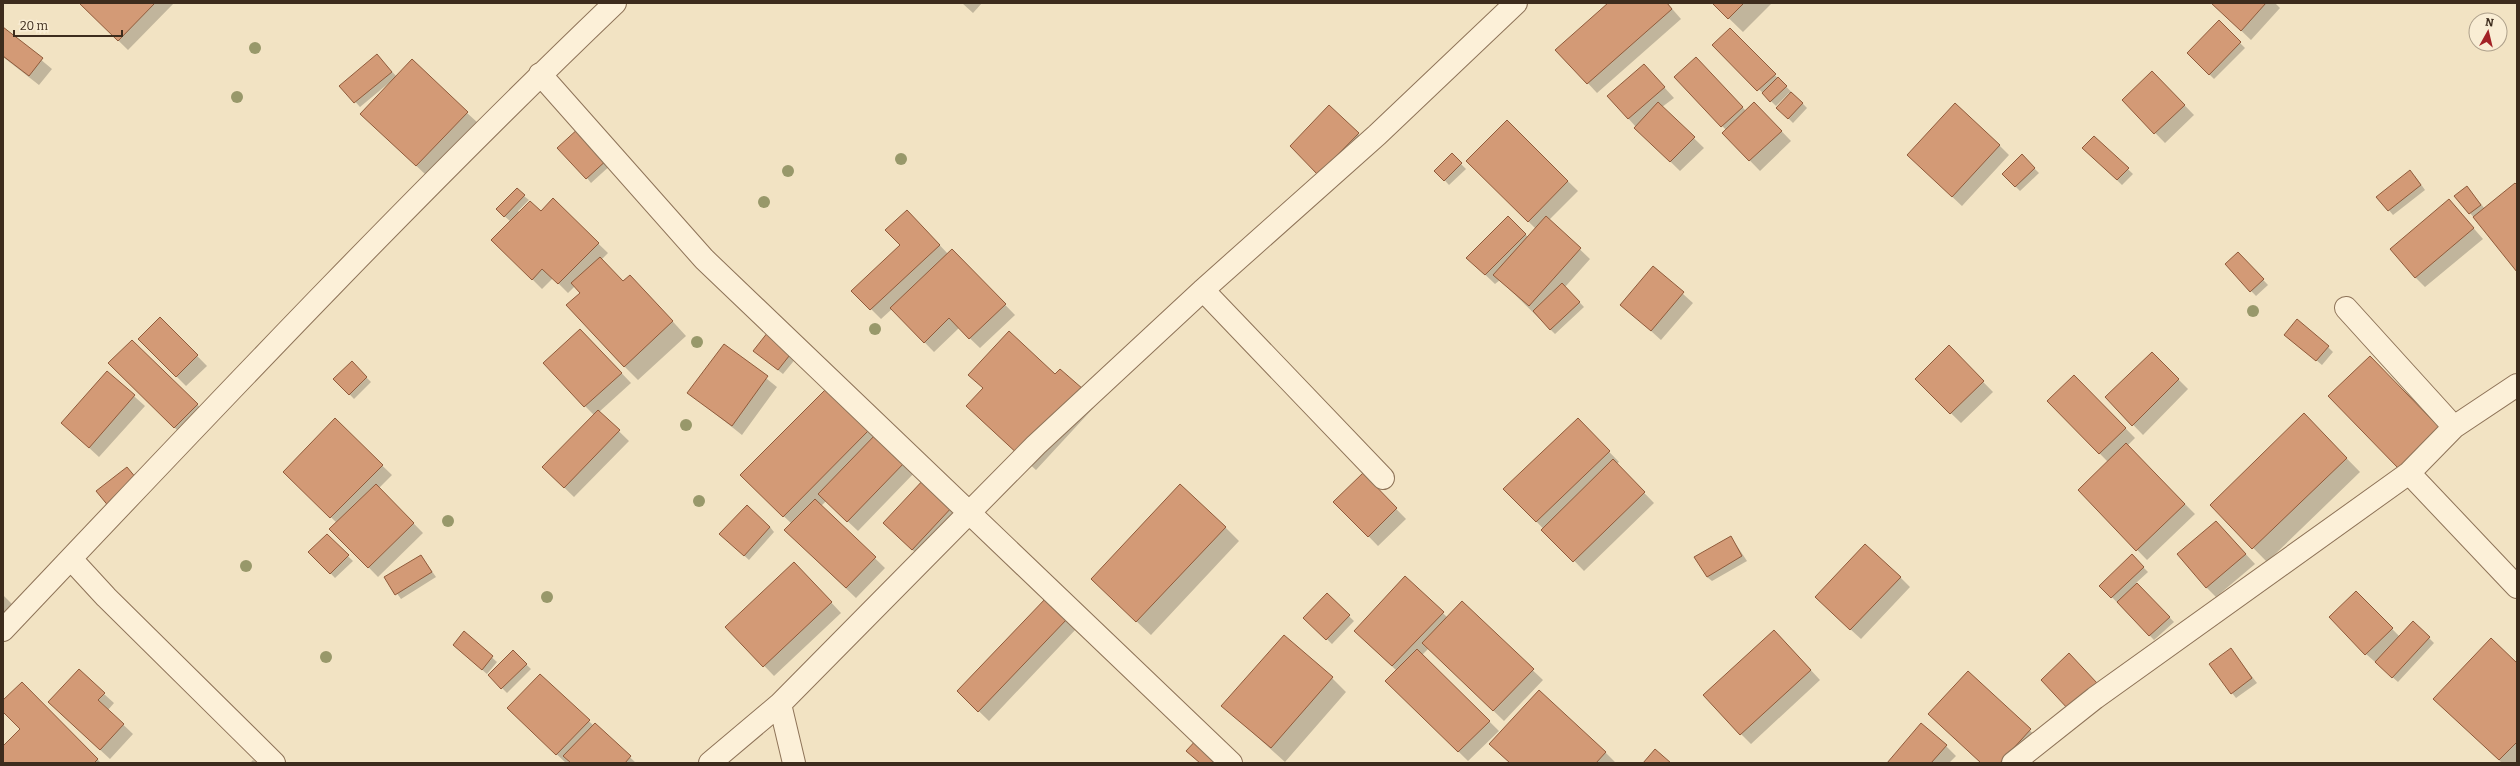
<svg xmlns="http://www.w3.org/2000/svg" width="2520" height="766" font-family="Bitter,serif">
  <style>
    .shadow { fill: #0003 }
    .building { fill: #d39a76; stroke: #905b3b }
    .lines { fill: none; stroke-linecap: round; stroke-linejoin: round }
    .street-casing { stroke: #8e7358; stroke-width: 24 }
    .street { stroke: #fcf0d8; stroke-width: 22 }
    .tree { fill: #98986a }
  </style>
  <rect width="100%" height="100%" fill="#f2e3c3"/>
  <!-- shadow -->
  <path class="shadow" d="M80 3H174L128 50Z
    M962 3H982L973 13Z
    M1609 3H1667L1681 19 1597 93 1557 50Z
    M1713 3H1772L1743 32Z
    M2212 3H2275L2280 8 2251 40Z
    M2219 22 2245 48 2214 79 2188 53Z
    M3 28 52 69 39 85 3 57Z
    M1730 29 1807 108 1793 123 1778 108 1790 95 1789 93 1776 106 1714 45Z
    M382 61 397 77 467 113 477 122 426 175 372 124 390 82 360 107 341 86Z
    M1705 68 1746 111 1764 113 1791 141 1760 171 1723 133 1726 130 1675 77Z
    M1653 75 1674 98 1662 107 1704 148 1680 171 1645 137 1608 96Z
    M2162 82 2194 115 2165 143 2123 100Z
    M1507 122 1578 191 1549 220 1590 259 1565 287 1584 307 1555 334 1500 280 1495 284 1477 267 1508 217 1528 237 1536 229 1467 161Z
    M580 128 613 163 591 183 587 178Z
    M1358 134 1368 144 1329 184 1291 146Z
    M2094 137 2133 174 2122 185 2084 148Z
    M1999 145 2009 155 1962 206 1918 165Z
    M1452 155 1466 169 1449 185 1436 171Z
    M2022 156 2039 173 2020 191 2003 174Z
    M2415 176 2425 190 2393 215 2378 197Z
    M2517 186V270L2456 196 2467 187 2485 209Z
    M524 196 529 200 518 211 520 213H541L553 200 608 253 602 259 623 282 644 290 686 336 638 380 624 366 581 293 575 286 568 293 553 278 542 289 493 240 511 222 502 214Z
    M2449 200 2483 239 2425 287 2415 277Z
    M917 221 948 254 952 250 1015 315 980 348 959 328 934 352 892 309 881 319 853 291 901 245Z
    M2238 253 2268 285 2256 296 2226 265Z
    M1653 267 1693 303 1661 340 1621 304Z
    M160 318 207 366 186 386 139 339Z
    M768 334 797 357 783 374 759 355Z
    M2291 339 2328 347 2333 352 2322 365Z
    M590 340 631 383 599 412 629 441 574 497 543 467 594 415 585 406Z
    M132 341 207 414 184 437 110 363Z
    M724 345 777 387 742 435 689 393Z
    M1949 347 1993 392 1961 423 1916 379Z
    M2152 353 2188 389 2143 435 2106 397Z
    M352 363 371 382 354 399 335 379Z
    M107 372 145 406 99 457 62 423Z
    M969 375H1055L1083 390 1097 404 1036 470 981 420 984 389Z
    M2074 376 2135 438 2127 446 2195 514 2147 560 2079 490 2108 462 2048 401Z
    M827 389 917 470 858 531 826 501 821 506 885 568 856 598 795 540 792 524 755 489Z
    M335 420 392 475 379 488 423 533 378 577 331 529 337 523 284 472Z
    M1587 429 1619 462 1616 464 1654 503 1584 571 1505 489Z
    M2318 429 2360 472 2267 562 2211 505Z
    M1363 475 1406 519 1378 546 1335 502Z
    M925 480 963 516 922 559 894 533Z
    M2216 522 2255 564 2216 597 2206 587Z
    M770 527 774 532 749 560 726 539Z
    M1225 527 1239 541 1151 635 1106 593Z
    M327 536 353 561 335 578 310 552Z
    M1731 537 1747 561 1712 581 1707 577Z
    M421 556 436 577 401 599 386 578Z
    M2132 556 2148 572 2136 583 2174 622 2154 640 2101 586Z
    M804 573 841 613 774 676 727 627Z
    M1405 577 1448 618 1462 603 1543 680 1504 721 1429 648 1422 655 1499 731 1468 761 1387 681 1397 671 1365 641Z
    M1900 577 1910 587 1861 639 1826 607Z
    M2356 592 2400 637 2413 622 2434 643 2398 682 2366 654Z
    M3 595 14 606 3 618Z
    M1327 595 1354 621 1332 644 1305 618Z
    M1047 599 1077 628 989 721 958 691Z
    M464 633 497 662 487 674 459 650Z
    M1784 641 1820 680 1751 744 1741 734Z
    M2231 650 2257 683 2236 698 2232 693Z
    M513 652 531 669 507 693 489 675Z
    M2517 664V763H2502L2448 712Z
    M1968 673 2040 740 2019 763H1982Z
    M541 675 594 726 595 724 636 763H572L570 761 566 763 518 718Z
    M1332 678 1346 692 1285 762 1223 706Z
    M22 683 101 763H3V747L21 729 3 710V702Z
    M1539 692 1606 753 1616 763H1511Z
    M104 694 114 703 108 710 133 734 110 759 59 712Z
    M1946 746 1956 756 1949 763H1888Z
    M253 760 257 763H250Z"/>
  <!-- building -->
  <path class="building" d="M79 3H155L118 41Z
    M1608 3H1667L1672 9 1587 84 1555 50Z
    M1712 3H1744L1728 19Z
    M2211 3H2266L2241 31Z
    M2219 20 2241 42 2209 75 2187 53Z
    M3 27 43 58 29 76 3 56Z
    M1730 28 1776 74 1757 91 1712 45Z
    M377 54 392 72 354 103 339 86Z
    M1696 57 1743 107 1721 127 1674 77Z
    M412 59 468 112 416 166 360 114Z
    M1644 64 1665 87 1628 119 1607 96Z
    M2152 71 2185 105 2154 134 2122 100Z
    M1778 77 1787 86 1770 102 1762 93Z
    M1791 92 1803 103 1788 119 1776 108Z
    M1658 102 1695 137 1670 162 1634 128Z
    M1754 102 1782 131 1749 161 1722 133Z
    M1955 103 2000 145 1952 197 1907 155Z
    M1329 105 1359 133 1318 175 1290 146Z
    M1507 120 1568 181 1528 222 1466 161Z
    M580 127 609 158 586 179 557 148Z
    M2094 136 2129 168 2117 180 2082 148Z
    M1452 153 1462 163 1444 181 1434 171Z
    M2022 154 2035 168 2015 187 2002 174Z
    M2410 170 2421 185 2388 211 2376 197Z
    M2515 183 2517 185V272L2473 217Z
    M2467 186 2481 205 2469 214 2454 196Z
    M517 188 525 195 504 217 496 209Z
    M553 198 599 243 558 284 542 269 532 280 491 240 530 201 541 211Z
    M2449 199 2474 228 2415 278 2390 249Z
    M907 210 940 245 870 310 851 291 900 245 885 230Z
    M1508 216 1526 234 1485 275 1466 258Z
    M1546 216 1581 248 1529 306 1493 275Z
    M952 249 1006 304 969 339 949 318 924 343 890 308Z
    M2238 252 2264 279 2250 292 2225 264Z
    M600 257 623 281 630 275 673 321 624 367 566 305 580 293 571 283Z
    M1653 266 1684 292 1651 331 1620 305Z
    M1562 283 1580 302 1550 330 1533 311Z
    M160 317 198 355 176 377 138 339Z
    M2297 319 2329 346 2316 361 2284 335Z
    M580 329 622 373 584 407 543 363Z
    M1009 331 1055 374 1060 369 1083 389 1021 457 966 406 983 388 968 375Z
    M768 332 793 351 778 370 753 351Z
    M132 340 198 404 174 428 108 363Z
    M724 344 768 376 732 426 687 393Z
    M1949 345 1984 381 1950 414 1915 379Z
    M2152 352 2179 379 2132 426 2105 397Z
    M2370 356 2440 428 2398 468 2328 396Z
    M352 361 367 377 349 395 333 379Z
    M107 371 135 395 89 448 61 423Z
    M2074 375 2126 428 2099 454 2047 401Z
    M827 388 870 429 783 517 740 475Z
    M598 410 620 430 564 488 542 467Z
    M2304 413 2347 458 2252 549 2210 505Z
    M335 418 383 465 330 518 283 472Z
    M1578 418 1610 451 1536 522 1503 489Z
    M878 432 907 460 847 522 818 494Z
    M2126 443 2185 504 2136 551 2078 490Z
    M1613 459 1645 492 1573 562 1541 530Z
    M127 467 141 484 110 508 96 491Z
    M1363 473 1397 508 1368 537 1333 502Z
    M925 478 954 505 912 550 883 523Z
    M376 484 414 523 368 568 329 529Z
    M1180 484 1226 527 1136 622 1091 579Z
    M815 499 876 557 846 588 784 530Z
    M747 505 770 527 744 556 719 534Z
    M2216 521 2246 554 2206 588 2177 554Z
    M327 534 349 555 330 574 308 552Z
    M1731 536 1742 556 1707 577 1694 557Z
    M1865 544 1901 577 1850 630 1815 597Z
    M2132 554 2144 567 2111 598 2099 586Z
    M421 555 432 572 395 595 384 577Z
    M794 562 832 602 763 667 725 627Z
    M1405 576 1444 612 1392 666 1354 631Z
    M2137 583 2170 617 2149 636 2117 602Z
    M2356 591 2393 628 2365 655 2329 617Z
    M1327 593 1350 615 1326 640 1303 618Z
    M1047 597 1068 618 978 712 957 691Z
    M1462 601 1534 669 1493 711 1422 643Z
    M2413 621 2430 637 2392 678 2375 662Z
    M1774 630 1811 670 1740 735 1703 695Z
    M464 631 493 656 482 670 453 645Z
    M1284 635 1333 677 1271 748 1221 706Z
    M2491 638 2517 663V742L2499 760 2433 699Z
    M2231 648 2252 678 2231 694 2209 664Z
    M1417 649 1490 721 1458 752 1385 681Z
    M513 650 527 664 501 689 488 675Z
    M2069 653 2097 683 2069 710 2041 680Z
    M79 669 105 693 98 700 124 724 100 750 48 702Z
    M1968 671 2031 729 2000 763H1981L1928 714Z
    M540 674 590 720 556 755 507 708Z
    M22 682 98 759 94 763H3V746L20 729 3 712V700Z
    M1539 690 1606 752 1596 763H1510L1489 744Z
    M595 723 631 756 625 763H571L563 756Z
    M1921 723 1947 745 1931 763H1887Z
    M1198 738 1218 756 1212 763H1200L1186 751Z
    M1655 749 1671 763H1643Z"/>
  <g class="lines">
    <!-- street casing -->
    <g class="street-casing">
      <path id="street" d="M540 74 704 259 1231 763
        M1203 290 1383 478
        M2346 308 2454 427
        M2409 473 2517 587
        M71 559 106 597 274 763
        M3 630C204 418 404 205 615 3
        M780 704 794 763
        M710 763 780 704 1036 445 1203 290 1377 135 1516 3
        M2013 763 2095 698 2409 473 2454 427 2517 385"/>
    </g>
    <!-- street -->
    <use href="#street" class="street"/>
  </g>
  <!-- trees -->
  <g class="tree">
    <circle cx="255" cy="48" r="6"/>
    <circle cx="237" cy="97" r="6"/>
    <circle cx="901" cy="159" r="6"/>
    <circle cx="788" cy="171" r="6"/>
    <circle cx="764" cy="202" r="6"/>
    <circle cx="2253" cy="311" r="6"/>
    <circle cx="875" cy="329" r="6"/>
    <circle cx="697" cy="342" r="6"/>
    <circle cx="686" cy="425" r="6"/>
    <circle cx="699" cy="501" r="6"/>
    <circle cx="448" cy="521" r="6"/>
    <circle cx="246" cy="566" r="6"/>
    <circle cx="547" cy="597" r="6"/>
    <circle cx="326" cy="657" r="6"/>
  </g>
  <!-- border -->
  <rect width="2520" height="766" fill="none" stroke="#3d2c1d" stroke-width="8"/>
  <!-- north arrow -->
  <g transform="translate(2488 32) rotate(8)"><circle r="19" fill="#f9edd4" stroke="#aea08b"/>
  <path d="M0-3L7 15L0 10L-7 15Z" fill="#a32226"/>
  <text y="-6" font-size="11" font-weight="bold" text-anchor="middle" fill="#3d2c1d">N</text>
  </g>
  <!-- scale -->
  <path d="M14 30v6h108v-6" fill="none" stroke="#3d2c1d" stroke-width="2"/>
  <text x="20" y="30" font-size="12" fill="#3d2c1d" stroke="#f9edd4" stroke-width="3" paint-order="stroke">20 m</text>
</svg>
